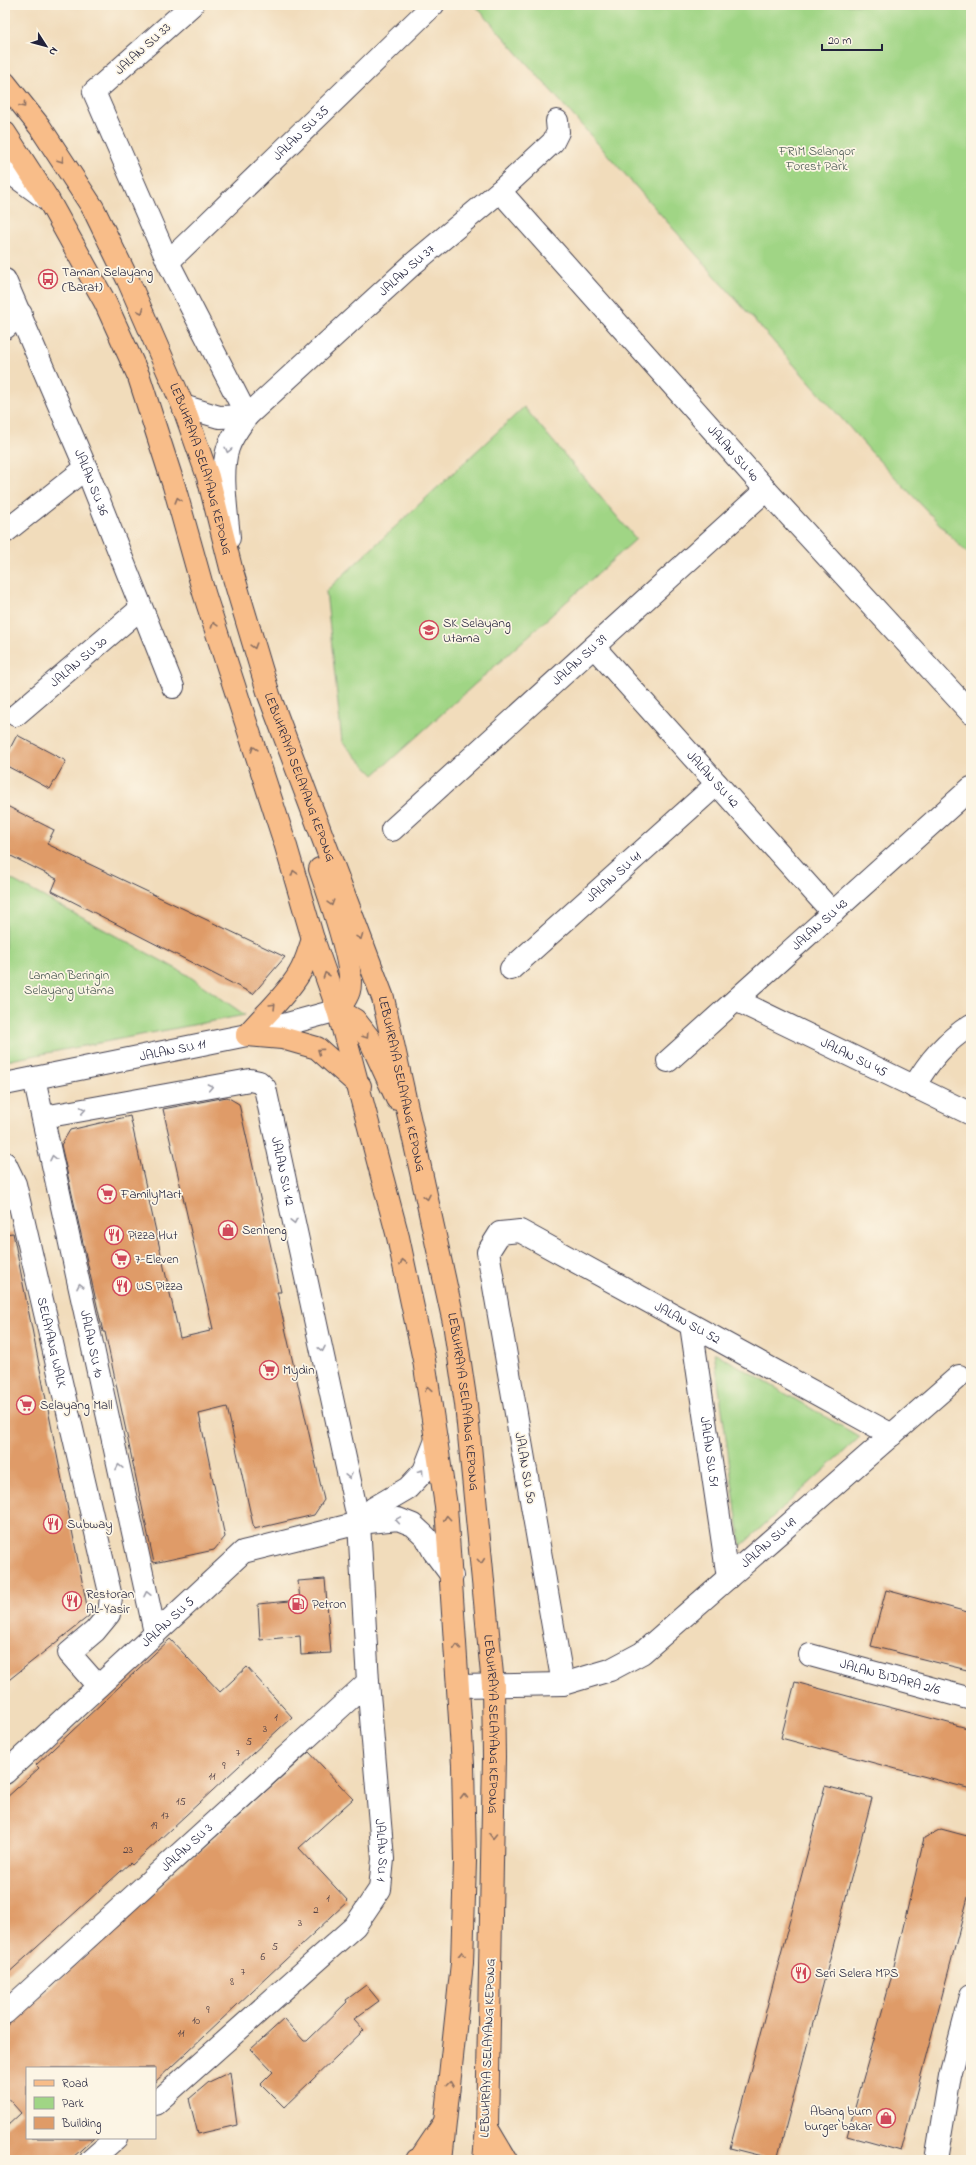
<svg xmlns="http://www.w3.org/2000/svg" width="976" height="2165" font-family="'Indie Flower',sans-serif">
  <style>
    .green { fill: #a0d585; stroke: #617c60 }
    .building { fill: #df9b67 }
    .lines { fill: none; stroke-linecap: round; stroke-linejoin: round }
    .minor-casing { stroke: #413e4e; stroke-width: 24 }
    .major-casing { stroke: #413e4e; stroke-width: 24 }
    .minor { stroke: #fff; stroke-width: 22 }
    .major { stroke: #f8bd89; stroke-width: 22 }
    .oneway { stroke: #8d7062 }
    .oneway2 { stroke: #9c9ca7 }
    .labels { text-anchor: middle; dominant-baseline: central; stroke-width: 3.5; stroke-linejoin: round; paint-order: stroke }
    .number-label { font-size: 11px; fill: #514046 }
    .street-label { font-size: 13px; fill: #22223b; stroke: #fcf5e5 }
    .park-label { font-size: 13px; fill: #485851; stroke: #fcf5e5 }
    .poi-label { font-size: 13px; fill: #22223b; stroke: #fcf5e5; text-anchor: start }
  </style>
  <rect width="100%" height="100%" fill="#fcf5e5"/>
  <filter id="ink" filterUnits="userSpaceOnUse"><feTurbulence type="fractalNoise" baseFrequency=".025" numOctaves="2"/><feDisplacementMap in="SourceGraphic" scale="8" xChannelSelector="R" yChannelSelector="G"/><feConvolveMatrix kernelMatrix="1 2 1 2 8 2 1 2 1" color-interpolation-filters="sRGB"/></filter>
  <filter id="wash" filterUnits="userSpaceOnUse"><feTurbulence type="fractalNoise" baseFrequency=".012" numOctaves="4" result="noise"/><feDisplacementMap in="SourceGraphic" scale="16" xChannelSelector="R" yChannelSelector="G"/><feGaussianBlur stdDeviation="0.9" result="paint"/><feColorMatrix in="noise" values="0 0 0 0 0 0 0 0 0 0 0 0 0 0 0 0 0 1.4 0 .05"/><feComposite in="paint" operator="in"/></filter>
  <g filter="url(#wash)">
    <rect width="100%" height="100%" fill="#f1dcbb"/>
    <!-- green -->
    <path class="green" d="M475 5H971V557L873 454Z
      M524 407 636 539 374 775 342 742 326 591Z
      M5 876 186 974 245 1015 5 1061Z
      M714 1352 860 1437 741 1546Z"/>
    <g id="blocks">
      <!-- building -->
      <path class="building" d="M17 735 66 761 50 789 5 765V758Z
        M5 805 54 830 47 844 285 957 253 994 52 891 57 879 5 853Z
        M227 1097 239 1104 281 1292H277L324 1500 314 1515 254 1529 227 1407 199 1414 225 1537 214 1550 154 1563 105 1332H103L61 1145 70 1130 130 1116 180 1338 210 1331 209 1329H213L163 1109Z
        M13 1233 89 1616 5 1683V1234Z
        M325 1579 331 1653 301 1655 300 1636 260 1640 258 1604 300 1600 298 1581Z
        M886 1590 971 1613V1671L871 1646Z
        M170 1639 220 1692 247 1667 292 1717 132 1865 130 1863 5 1976V1799L39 1768 36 1765Z
        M795 1682 971 1729V1789L781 1738Z
        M309 1752 353 1799 299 1848 348 1901 155 2082V2068H27V2138H94L70 2160H5V2128L21 2113 5 2095V2028Z
        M825 1786 872 1798 777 2160 730 2148Z
        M941 1829 971 1837V1886L901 2151 847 2136 890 1983 924 1838Z
        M366 1985 379 2001 354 2019 364 2030 284 2107 261 2084 273 2072 251 2049 284 2019 304 2041H307L347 2002 346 2000Z
        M230 2072 237 2125 198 2134 189 2099 209 2082Z"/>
    </g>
  </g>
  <g filter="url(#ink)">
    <use href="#blocks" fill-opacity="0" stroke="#413e4e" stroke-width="1"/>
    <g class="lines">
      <!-- minor casing -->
      <g class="minor-casing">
        <g id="minor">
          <path d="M192 5 94 92 168 262 247 416"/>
          <path d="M5 169 48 200"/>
          <path id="s1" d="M500 191 766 490 971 713"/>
          <path id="s2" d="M168 262 433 5"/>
          <path id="s3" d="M5 280 86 468 173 687"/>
          <path d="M5 328 21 314"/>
          <path d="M183 406 219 417 247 416"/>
          <path d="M5 532 86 468"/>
          <path id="s4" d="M229 538C227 512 220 472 228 448 232 436 240 426 247 416L414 263 500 191 553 142 558 132 557 121"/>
          <path id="s5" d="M594 647 833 913"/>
          <path id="s6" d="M16 715 140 609"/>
          <path id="s7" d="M392 830 766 490"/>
          <path id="s8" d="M511 969 717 784"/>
          <path id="s9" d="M736 1000 971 1114"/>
          <path id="s10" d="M668 1061 971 788"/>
          <path id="s11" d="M34 1078 155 1633"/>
          <path id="s12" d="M5 1084 247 1035 338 1010"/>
          <path d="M914 1087C929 1060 946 1041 971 1025"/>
          <path id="s13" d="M44 1117 250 1080 259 1082 265 1088 359 1523 368 1682 383 1859 380 1889 355 1926 155 2104"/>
          <path id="s14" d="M5 1163 15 1184 111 1597 109 1614 95 1631 69 1653 98 1686"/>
          <path id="s15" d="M691 1325 728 1578"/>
          <path d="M359 1523 374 1508 408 1488 424 1471 436 1440"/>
          <path id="s16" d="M810 1655 971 1699"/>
          <path id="s17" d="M563 1684 488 1252 500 1233 520 1231 892 1435"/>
          <path id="s18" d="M459 1686 563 1684 610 1670 642 1653 959 1376"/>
          <path id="s19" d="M5 1773 243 1552 359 1523 398 1519 413 1525 426 1537 434 1552 452 1576"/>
          <path id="s20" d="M5 2013 368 1682"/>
          <path d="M91 2160 116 2138"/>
          <path d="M936 2160 950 2076 971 1996"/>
        </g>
      </g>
      <!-- major casing -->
      <g class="major-casing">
        <g id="major">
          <path id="s21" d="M5 83 40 127 93 208 128 280 183 406 208 477 231 568 269 695 383 998 454 1323 466 1404 493 1685 494 1757 487 2128 484 2160"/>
          <path d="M5 133 49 201 105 302 139 377 174 486 204 593 285 843 313 939 338 1010 398 1237 424 1360 446 1506 463 1765 465 1861 462 1963 441 2160"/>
          <path d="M320 869C328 893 356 969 349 991 347 998 342 1004 338 1010"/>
          <path d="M338 1010 355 1020 369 1038 397 1099"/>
          <path d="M247 1035 282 1038 317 1048 360 1086"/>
          <path d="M247 1035C264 1015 286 996 299 974 306 963 309 950 313 939"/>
          <path d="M487 2128 506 2160"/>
          <path d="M417 2160 420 2159 443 2125"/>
        </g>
      </g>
      <!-- minor -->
      <use href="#minor" class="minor"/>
      <!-- major -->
      <use href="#major" class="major"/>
    </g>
    <!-- one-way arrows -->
    <defs><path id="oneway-chevron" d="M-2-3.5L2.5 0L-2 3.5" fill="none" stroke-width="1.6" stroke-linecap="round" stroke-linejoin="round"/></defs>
    <g class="oneway">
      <use href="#oneway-chevron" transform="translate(23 105) rotate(51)"/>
      <use href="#oneway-chevron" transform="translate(61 160) rotate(57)"/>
      <use href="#oneway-chevron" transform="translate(141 311) rotate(66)"/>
      <use href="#oneway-chevron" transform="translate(178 500) rotate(-106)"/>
      <use href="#oneway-chevron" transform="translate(214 625) rotate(-108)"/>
      <use href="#oneway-chevron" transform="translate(254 646) rotate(73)"/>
      <use href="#oneway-chevron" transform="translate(254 749) rotate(-108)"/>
      <use href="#oneway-chevron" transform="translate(294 873) rotate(-107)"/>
      <use href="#oneway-chevron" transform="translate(331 903) rotate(73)"/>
      <use href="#oneway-chevron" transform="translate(360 937) rotate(69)"/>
      <use href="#oneway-chevron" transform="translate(326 975) rotate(-109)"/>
      <use href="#oneway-chevron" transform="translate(273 1006) rotate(-45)"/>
      <use href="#oneway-chevron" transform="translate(366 1036) rotate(56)"/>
      <use href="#oneway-chevron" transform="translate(320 1051) rotate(-144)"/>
      <use href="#oneway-chevron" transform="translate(427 1197) rotate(78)"/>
      <use href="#oneway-chevron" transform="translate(403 1262) rotate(-102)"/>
      <use href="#oneway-chevron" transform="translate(428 1389) rotate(-99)"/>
      <use href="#oneway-chevron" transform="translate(447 1518) rotate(-95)"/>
      <use href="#oneway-chevron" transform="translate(481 1561) rotate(85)"/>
      <use href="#oneway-chevron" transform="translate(457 1647) rotate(-94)"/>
      <use href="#oneway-chevron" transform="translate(464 1796) rotate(-91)"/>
      <use href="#oneway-chevron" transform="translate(493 1836) rotate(91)"/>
      <use href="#oneway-chevron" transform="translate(462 1954) rotate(-88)"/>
      <use href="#oneway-chevron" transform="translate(450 2084) rotate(-83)"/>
    </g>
    <g class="oneway2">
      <use href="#oneway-chevron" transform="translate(228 450) rotate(104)"/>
      <use href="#oneway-chevron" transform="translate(210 1087) rotate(-11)"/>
      <use href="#oneway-chevron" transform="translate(83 1110) rotate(-10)"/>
      <use href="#oneway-chevron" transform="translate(53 1158) rotate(-102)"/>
      <use href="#oneway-chevron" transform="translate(294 1221) rotate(78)"/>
      <use href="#oneway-chevron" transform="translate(80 1286) rotate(-102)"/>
      <use href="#oneway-chevron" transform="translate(322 1349) rotate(78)"/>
      <use href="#oneway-chevron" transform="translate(119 1467) rotate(-102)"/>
      <use href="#oneway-chevron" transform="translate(421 1472) rotate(-54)"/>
      <use href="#oneway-chevron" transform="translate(349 1476) rotate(78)"/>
      <use href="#oneway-chevron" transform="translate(398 1520) rotate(-171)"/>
      <use href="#oneway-chevron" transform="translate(147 1594) rotate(-102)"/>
    </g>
  </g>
  <!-- icons -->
  <defs>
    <g id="bus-ring" transform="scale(1)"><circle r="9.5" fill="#fcf5e5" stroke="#d1495b" stroke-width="1.5"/><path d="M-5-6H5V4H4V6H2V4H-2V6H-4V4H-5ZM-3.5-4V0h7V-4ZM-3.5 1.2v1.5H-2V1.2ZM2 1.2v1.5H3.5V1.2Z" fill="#d1495b"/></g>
    <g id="school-ring" transform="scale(1)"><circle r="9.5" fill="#fcf5e5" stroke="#d1495b" stroke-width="1.5"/><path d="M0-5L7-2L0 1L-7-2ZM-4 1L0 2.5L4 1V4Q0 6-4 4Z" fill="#d1495b"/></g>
    <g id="supermarket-ring" transform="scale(1)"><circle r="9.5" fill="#fcf5e5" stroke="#d1495b" stroke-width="1.5"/><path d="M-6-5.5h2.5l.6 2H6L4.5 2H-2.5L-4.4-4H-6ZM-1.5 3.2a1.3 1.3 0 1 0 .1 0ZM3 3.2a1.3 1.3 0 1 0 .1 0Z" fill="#d1495b"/></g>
    <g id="shop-ring" transform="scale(1)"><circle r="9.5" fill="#fcf5e5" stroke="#d1495b" stroke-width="1.5"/><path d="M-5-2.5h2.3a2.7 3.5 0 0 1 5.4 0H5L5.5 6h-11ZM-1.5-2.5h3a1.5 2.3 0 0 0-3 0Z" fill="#d1495b"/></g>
    <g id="restaurant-ring" transform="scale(1)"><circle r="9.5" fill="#fcf5e5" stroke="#d1495b" stroke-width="1.5"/><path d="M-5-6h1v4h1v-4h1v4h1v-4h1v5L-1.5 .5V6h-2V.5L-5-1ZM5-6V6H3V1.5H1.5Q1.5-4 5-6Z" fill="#d1495b"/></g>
    <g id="fuel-ring" transform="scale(1)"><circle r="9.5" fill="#fcf5e5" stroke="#d1495b" stroke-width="1.5"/><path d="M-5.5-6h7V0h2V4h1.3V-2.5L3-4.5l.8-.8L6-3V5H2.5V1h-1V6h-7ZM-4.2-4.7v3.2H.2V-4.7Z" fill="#d1495b"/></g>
  </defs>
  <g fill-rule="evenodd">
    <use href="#bus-ring" x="48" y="279"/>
    <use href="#school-ring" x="429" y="630"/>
    <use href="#supermarket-ring" x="107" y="1194"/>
    <use href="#shop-ring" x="228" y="1230"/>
    <use href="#restaurant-ring" x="114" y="1235"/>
    <use href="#supermarket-ring" x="121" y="1259"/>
    <use href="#restaurant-ring" x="122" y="1286"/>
    <use href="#supermarket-ring" x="269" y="1370"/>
    <use href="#supermarket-ring" x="26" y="1405"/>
    <use href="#restaurant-ring" x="53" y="1524"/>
    <use href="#restaurant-ring" x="72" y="1601"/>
    <use href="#fuel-ring" x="298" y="1604"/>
    <use href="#restaurant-ring" x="801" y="1973"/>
    <use href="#shop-ring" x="886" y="2118"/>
  </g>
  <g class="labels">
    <!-- number labels -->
    <g class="number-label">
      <text x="276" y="1718">1</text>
      <text x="265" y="1729">3</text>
      <text x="249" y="1742">5</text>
      <text x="238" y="1753">7</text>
      <text x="224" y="1766">9</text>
      <text x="212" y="1777">11</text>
      <text x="181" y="1802">15</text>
      <text x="165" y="1816">17</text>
      <text x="154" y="1826">19</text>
      <text x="128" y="1850">23</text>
      <text x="328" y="1899">1</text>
      <text x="316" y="1910">2</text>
      <text x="300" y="1923">3</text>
      <text x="275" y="1947">5</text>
      <text x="263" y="1957">6</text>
      <text x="243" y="1972">7</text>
      <text x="232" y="1982">8</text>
      <text x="208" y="2010">9</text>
      <text x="196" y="2021">10</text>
      <text x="181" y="2034">11</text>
    </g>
    <!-- street labels -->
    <g class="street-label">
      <text transform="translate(143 49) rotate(-42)">JALAN SU 33</text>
      <text stroke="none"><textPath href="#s2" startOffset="185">JALAN SU 35</textPath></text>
      <text stroke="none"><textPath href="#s4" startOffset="344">JALAN SU 37</textPath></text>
      <text stroke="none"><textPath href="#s1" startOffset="351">JALAN SU 40</textPath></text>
      <text stroke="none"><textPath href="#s21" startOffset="436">LEBUHRAYA SELAYANG KEPONG</textPath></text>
      <text stroke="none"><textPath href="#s3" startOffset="220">JALAN SU 36</textPath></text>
      <text stroke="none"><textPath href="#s7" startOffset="253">JALAN SU 39</textPath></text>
      <text stroke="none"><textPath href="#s6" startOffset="82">JALAN SU 30</textPath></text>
      <text stroke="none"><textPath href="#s21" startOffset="760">LEBUHRAYA SELAYANG KEPONG</textPath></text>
      <text stroke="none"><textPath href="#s5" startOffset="178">JALAN SU 42</textPath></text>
      <text stroke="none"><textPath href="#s8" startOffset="138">JALAN SU 41</textPath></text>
      <text stroke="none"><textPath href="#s10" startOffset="204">JALAN SU 43</textPath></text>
      <text stroke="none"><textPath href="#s12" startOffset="171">JALAN SU 11</textPath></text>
      <text stroke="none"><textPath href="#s9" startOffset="131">JALAN SU 45</textPath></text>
      <text stroke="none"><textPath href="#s21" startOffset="1084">LEBUHRAYA SELAYANG KEPONG</textPath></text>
      <text stroke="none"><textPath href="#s13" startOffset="312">JALAN SU 12</textPath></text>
      <text stroke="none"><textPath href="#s17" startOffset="672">JALAN SU 52</textPath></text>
      <text stroke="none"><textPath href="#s14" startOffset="186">SELAYANG WALK</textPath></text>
      <text stroke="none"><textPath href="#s11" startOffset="272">JALAN SU 10</textPath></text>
      <text stroke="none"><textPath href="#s21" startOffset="1408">LEBUHRAYA SELAYANG KEPONG</textPath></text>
      <text stroke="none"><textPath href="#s15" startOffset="128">JALAN SU 51</textPath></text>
      <text transform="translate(525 1468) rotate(80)">JALAN SU 50</text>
      <text stroke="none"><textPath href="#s18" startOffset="357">JALAN SU 49</textPath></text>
      <text stroke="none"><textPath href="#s19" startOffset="222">JALAN SU 5</textPath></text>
      <text stroke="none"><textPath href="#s16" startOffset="83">JALAN BIDARA 2/6</textPath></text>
      <text stroke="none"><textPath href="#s21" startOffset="1732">LEBUHRAYA SELAYANG KEPONG</textPath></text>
      <text stroke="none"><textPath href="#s20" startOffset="246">JALAN SU 3</textPath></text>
      <text stroke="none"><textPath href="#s13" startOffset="1000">JALAN SU 1</textPath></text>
      <text transform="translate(488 2048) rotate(-88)">LEBUHRAYA SELAYANG KEPONG</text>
    </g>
    <!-- park labels -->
    <g class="park-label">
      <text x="817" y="151">FRIM Selangor<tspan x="817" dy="15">Forest Park</tspan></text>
      <text x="69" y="975">Laman Beringin<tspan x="69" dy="15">Selayang Utama</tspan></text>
    </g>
    <!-- poi labels -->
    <g class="poi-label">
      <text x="62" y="272">Taman Selayang<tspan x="62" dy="15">(Barat)</tspan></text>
      <text x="443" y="623">SK Selayang<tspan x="443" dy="15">Utama</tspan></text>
      <text x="121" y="1194">FamilyMart</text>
      <text x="242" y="1230">Senheng</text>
      <text x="128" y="1235">Pizza Hut</text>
      <text x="135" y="1259">7-Eleven</text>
      <text x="136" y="1286">US Pizza</text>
      <text x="283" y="1370">Mydin</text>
      <text x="40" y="1405">Selayang Mall</text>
      <text x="67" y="1524">Subway</text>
      <text x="86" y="1594">Restoran<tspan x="86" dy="15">AL-Yasir</tspan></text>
      <text x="312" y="1604">Petron</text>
      <text x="815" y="1973">Seri Selera MPS</text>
      <text x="872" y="2111" text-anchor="end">Abang burn<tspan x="872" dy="15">burger bakar</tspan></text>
    </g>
  </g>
  <!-- margin -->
  <rect width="976" height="2165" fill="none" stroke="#fcf5e5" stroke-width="20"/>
  <!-- legend -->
  <rect x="26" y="2067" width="130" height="72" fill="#fcf5e5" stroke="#a5a1a1"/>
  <rect x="34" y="2080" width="20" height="6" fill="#f8bd89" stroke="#a5a1a1"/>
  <text x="62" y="2087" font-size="12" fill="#22223b">Road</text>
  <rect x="34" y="2097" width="20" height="12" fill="#a0d585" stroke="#a5a1a1"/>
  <text x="62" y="2107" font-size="12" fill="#22223b">Park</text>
  <rect x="34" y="2117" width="20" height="12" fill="#df9b67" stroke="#a5a1a1"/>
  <text x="62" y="2127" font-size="12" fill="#22223b">Building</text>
  <!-- north arrow -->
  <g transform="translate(46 46) rotate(126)" stroke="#fcf5e5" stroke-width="3" paint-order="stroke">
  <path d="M0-3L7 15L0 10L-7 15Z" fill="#22223b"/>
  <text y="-6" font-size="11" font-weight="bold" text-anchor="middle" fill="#22223b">N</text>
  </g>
  <!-- scale -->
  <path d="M822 44v6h60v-6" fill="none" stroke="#22223b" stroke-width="2"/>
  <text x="828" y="44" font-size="12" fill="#22223b" stroke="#fcf5e5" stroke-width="3" paint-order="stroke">20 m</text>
</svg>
